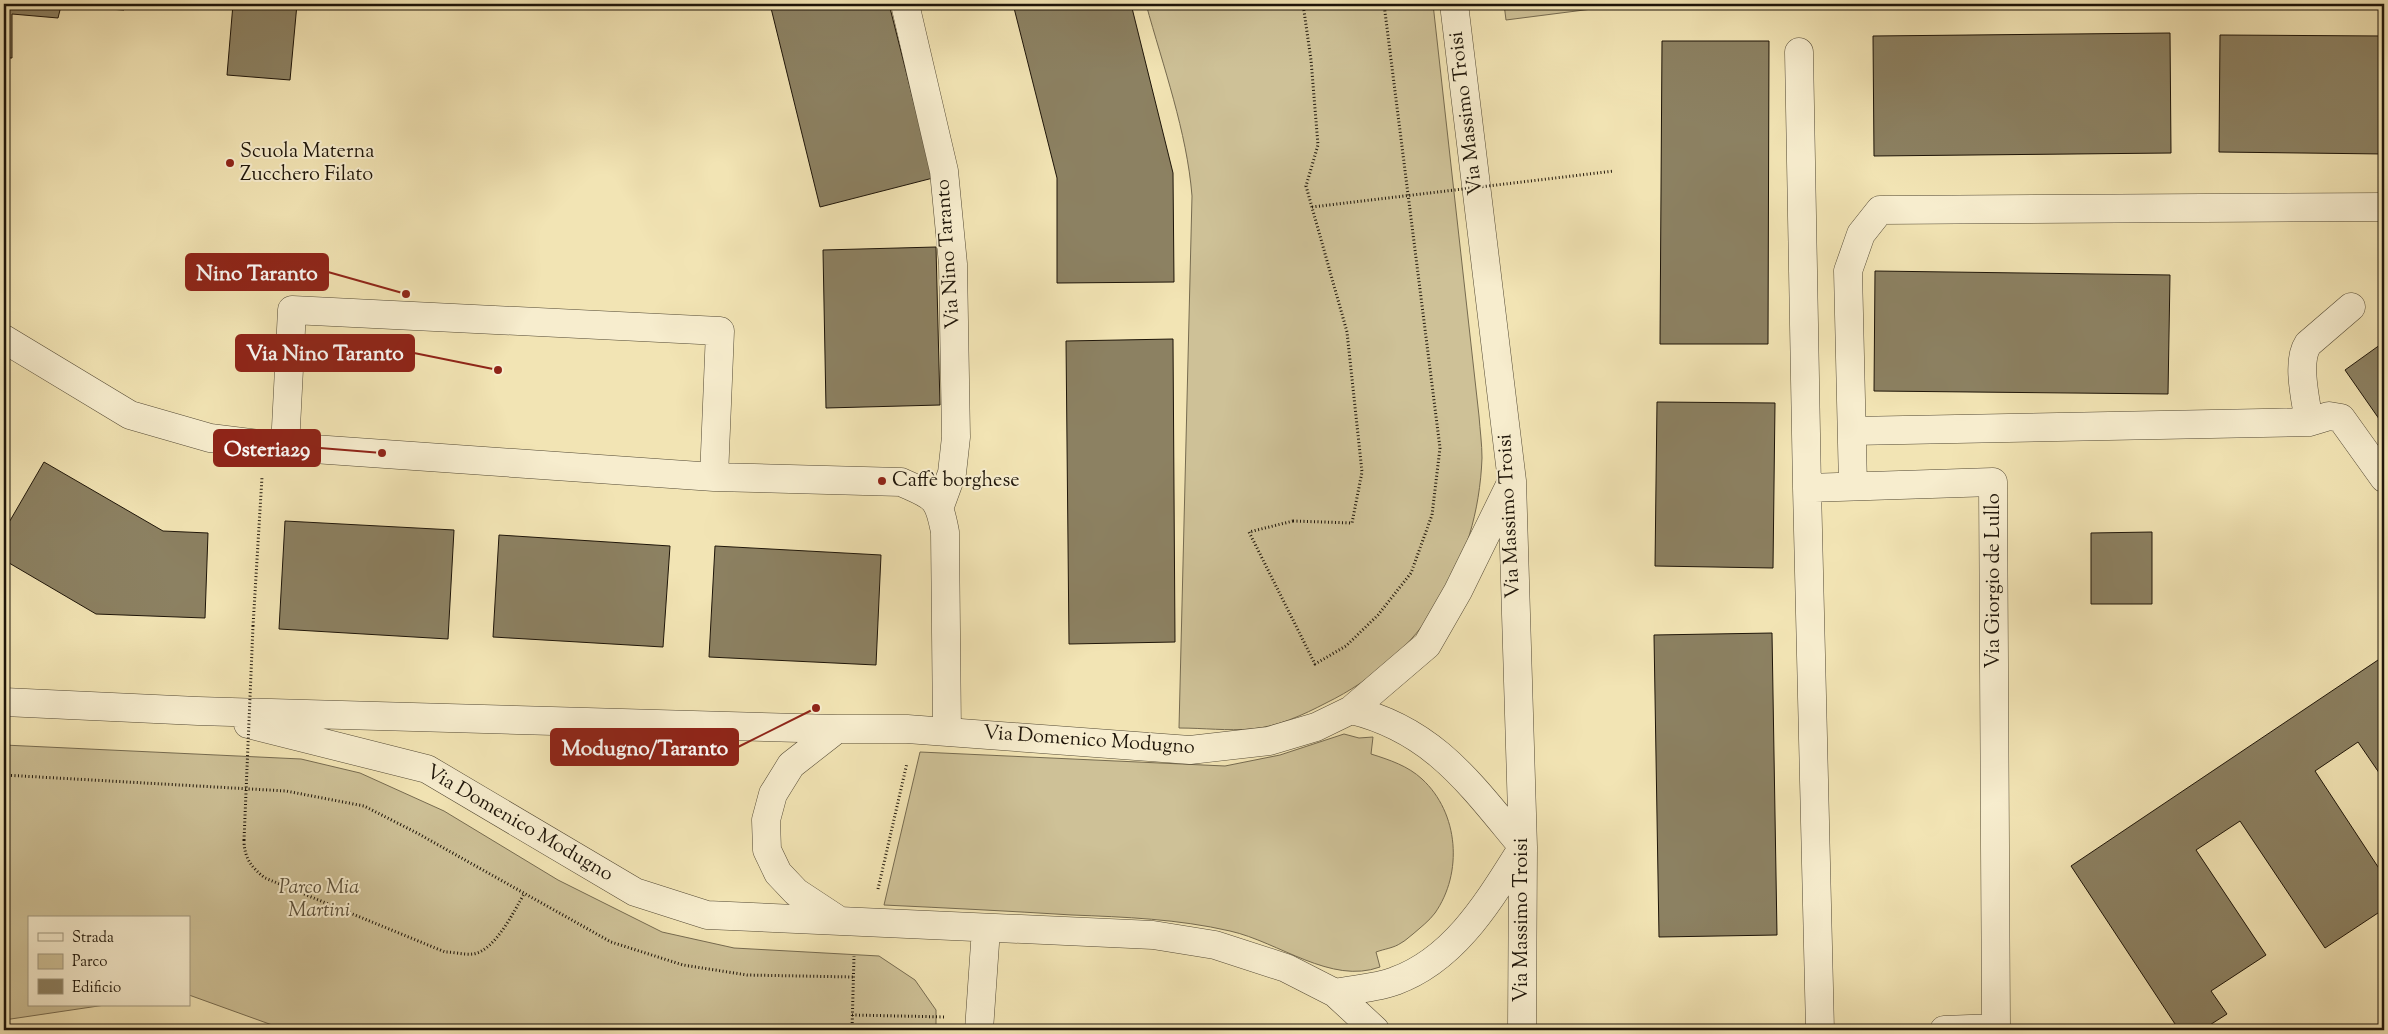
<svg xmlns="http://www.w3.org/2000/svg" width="2388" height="1034" font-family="'Sorts Mill Goudy',serif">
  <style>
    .green { fill: #cec197; stroke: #766b50 }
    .building { fill: #8c8162; stroke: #1e1509 }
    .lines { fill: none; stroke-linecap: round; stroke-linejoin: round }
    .minor-casing { stroke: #534934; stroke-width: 29 }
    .path { stroke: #1e1509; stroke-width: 3; stroke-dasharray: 1 2.5; stroke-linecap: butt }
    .minor { stroke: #f7edce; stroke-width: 28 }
    .path-bridge { stroke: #1e1509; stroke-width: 3; stroke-dasharray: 1 2.5; stroke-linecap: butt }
    .poi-dot { fill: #8f2418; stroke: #f7edce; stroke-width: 2 }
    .labels { text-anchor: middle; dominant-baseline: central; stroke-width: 4; stroke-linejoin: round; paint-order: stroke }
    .street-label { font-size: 20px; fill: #1e1509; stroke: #f7edce }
    .poi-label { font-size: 20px; fill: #1e1509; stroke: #f7edce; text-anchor: start }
    .park-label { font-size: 20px; font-style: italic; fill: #5c513b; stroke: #f7edce }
    .leader { fill: none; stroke: #8f2418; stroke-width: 2 }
    .callout-dot { fill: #8f2418; stroke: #f7edce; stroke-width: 2 }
    .callout { fill: #8f2418; stroke: #8f2418; stroke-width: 2 }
    .callout-label { font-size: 21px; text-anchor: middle; font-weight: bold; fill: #fff }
  </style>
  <rect width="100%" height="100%" fill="#f2e4b4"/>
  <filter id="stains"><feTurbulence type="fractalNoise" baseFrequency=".004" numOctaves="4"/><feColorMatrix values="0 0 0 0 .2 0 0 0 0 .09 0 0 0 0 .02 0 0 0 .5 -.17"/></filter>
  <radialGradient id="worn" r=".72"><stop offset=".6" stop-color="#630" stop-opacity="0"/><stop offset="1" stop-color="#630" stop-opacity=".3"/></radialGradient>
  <!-- green -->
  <path class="green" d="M1146 4H1433L1479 416C1480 430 1482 444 1482 458 1478 565 1422 656 1326 703 1303 715 1277 727 1251 729 1228 731 1203 728 1179 728L1192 196C1187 132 1163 66 1146 4Z
    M1504 4H1631L1506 20Z
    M1344 734 1359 738 1373 737 1371 754C1390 760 1408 766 1422 779 1459 813 1463 873 1435 913 1429 921 1421 927 1413 934 1409 937 1405 941 1401 943 1394 948 1384 949 1376 952L1380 967C1331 985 1279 942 1230 931 1178 919 1125 917 1072 915 1009 911 947 908 884 905L920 752 1225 766 1280 755Z
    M4 745 301 759 360 773 444 811 558 880 662 932 734 948 879 956 915 980 936 1010V1030H286L189 995V918H29V1005H105L4 1020Z"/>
  <!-- building -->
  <path class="building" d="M4 4H124V10L61 6 58 18 12 14V58H4Z
    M233 4H297L290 80 227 75Z
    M770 4H889L933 178 820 207Z
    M1013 4H1131L1173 173 1174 282 1057 283V178Z
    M2170 33 2171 153 1874 156 1873 36Z
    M2220 35 2384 36V154L2219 152Z
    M1662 41H1769L1768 344H1660Z
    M936 247 940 405 826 408 823 250Z
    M1875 271 2170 275 2168 394 1874 391Z
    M1173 339 1175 642 1069 644 1066 341Z
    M2384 342V426L2345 370Z
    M1657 402 1775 403 1773 568 1655 566Z
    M44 462 163 531 208 533 205 618 96 614 4 560V531Z
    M285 521 454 530 448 639 279 629Z
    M2152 532V604H2091V533Z
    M499 535 670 546 663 647 493 637Z
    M715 546 881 555 876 665 709 657Z
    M1772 633 1777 935 1659 937 1654 635Z
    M2384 656V780L2358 742 2315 771 2384 876V909L2325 948 2240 821 2196 850 2266 955 2211 991 2227 1014 2202 1030H2179L2071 866Z"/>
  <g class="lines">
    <!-- minor casing -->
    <g class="minor-casing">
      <path id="minor" d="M905 4 944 171 953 264 956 437 952 473 940 506
        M1454 4 1512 481 1523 847 1522 1030
        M1799 52 1807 488
        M4 339 130 415 210 438 285 447 714 477 901 482C934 497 938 495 945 532L947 732
        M2309 422C2306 401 2296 362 2308 344L2351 307
        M1852 431 2309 422 2329 416 2341 418 2384 478
        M285 447 292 310 720 331 714 477
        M1853 486 1848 271 1861 234 1880 210 2384 207
        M4 702 198 711 837 729H907L1190 750 1269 741 1316 727 1351 710 1427 645 1458 591 1512 481
        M1351 710C1434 730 1471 785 1523 847
        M248 724 427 769 635 892 707 915 1153 935 1215 945 1286 968 1335 993 1375 1030
        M837 729 791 765 773 794 766 820 767 850 778 873 796 892 840 921
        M1335 993C1354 989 1377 988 1395 981 1456 959 1490 899 1523 847
        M979 1030 986 929
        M1820 1030 1807 488 1993 482 1996 1028 1944 1030"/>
    </g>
    <!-- path -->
    <path class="path" d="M1293 521 1249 532 1315 664 1346 646 1378 615 1411 573 1432 515 1440 448 1384 4
      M1293 521 1352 523 1362 472 1347 332 1306 186 1318 145 1311 60 1303 4
      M253 626 262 477
      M4 775 286 791 364 806 417 833 611 942 683 965 747 975 853 977
      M244 840C244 858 252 868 265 878L445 952C454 952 465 955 473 954 495 951 514 911 524 894
      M878 889 907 763
      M852 1015 946 1017
      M852 1030 854 956"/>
    <!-- minor -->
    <use href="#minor" class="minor"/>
    <!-- path-bridge -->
    <path class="path-bridge" d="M1312 207 1614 171
      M244 840 253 626"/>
  </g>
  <!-- markers -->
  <g class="poi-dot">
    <circle cx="230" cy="163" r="5"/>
    <circle cx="882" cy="481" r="5"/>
  </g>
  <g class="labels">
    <!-- street labels -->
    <g class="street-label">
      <text transform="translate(1467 113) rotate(-97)">Via Massimo Troisi</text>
      <text transform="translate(949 254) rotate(-94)">Via Nino Taranto</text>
      <text transform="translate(1510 516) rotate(-93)">Via Massimo Troisi</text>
      <text transform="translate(1994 581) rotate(-90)">Via Giorgio de Lullo</text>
      <text transform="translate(1089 741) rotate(4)">Via Domenico Modugno</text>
      <text transform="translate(519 824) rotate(30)">Via Domenico Modugno</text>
      <text transform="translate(1522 920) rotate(-90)">Via Massimo Troisi</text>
    </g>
    <!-- poi labels -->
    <g class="poi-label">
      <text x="240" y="152">Scuola Materna<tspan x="240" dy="23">Zucchero Filato</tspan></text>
      <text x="892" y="481">Caffè borghese</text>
    </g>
    <!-- park labels -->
    <g class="park-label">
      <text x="319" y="888">Parco Mia<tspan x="319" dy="23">Martini</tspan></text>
    </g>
  </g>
  <!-- callouts -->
  <path class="leader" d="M406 294L328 272M498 370L414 353M382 453L320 448M816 708L738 747"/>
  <g class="callout-dot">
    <circle cx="406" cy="294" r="5"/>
    <circle cx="498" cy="370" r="5"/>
    <circle cx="382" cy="453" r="5"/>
    <circle cx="816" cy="708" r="5"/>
  </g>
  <g class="callout">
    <rect x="186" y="254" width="142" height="36" rx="5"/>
    <rect x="236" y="335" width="178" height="36" rx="5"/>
    <rect x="214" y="430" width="106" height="36" rx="5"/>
    <rect x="551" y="729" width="187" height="36" rx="5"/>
  </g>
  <g class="callout-label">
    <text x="257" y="280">Nino Taranto</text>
    <text x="325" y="360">Via Nino Taranto</text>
    <text x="267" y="456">Osteria29</text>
    <text x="645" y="755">Modugno/Taranto</text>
  </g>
  <!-- margin -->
  <rect width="2388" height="1034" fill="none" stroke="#f2e4b4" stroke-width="20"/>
  <rect x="5" y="5" width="2378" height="1024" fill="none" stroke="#1e1509" stroke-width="2.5"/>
  <rect x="10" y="10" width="2368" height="1014" fill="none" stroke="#1e1509"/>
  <!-- legend -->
  <rect x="28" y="916" width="162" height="90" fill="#f7edce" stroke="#a0977f"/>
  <rect x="38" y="933" width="25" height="8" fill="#f7edce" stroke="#a0977f"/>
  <text x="72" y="942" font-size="15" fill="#1e1509">Strada</text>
  <rect x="38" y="954" width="25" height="15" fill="#cec197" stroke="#a0977f"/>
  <text x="72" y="966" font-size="15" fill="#1e1509">Parco</text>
  <rect x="38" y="979" width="25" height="15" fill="#8c8162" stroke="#a0977f"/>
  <text x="72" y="992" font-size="15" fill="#1e1509">Edificio</text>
  <rect width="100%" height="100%" filter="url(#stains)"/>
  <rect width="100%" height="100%" fill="url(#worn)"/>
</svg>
